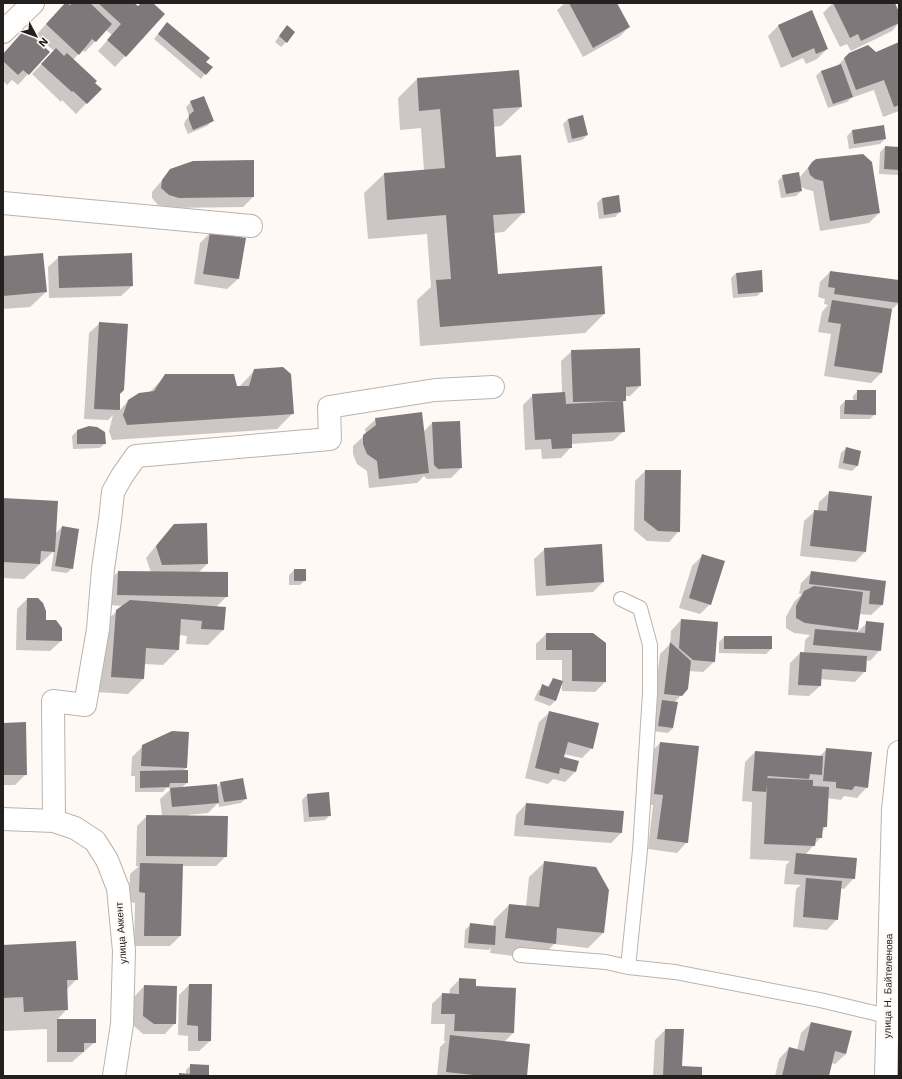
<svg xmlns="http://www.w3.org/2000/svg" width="902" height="1079" font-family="'Work Sans',sans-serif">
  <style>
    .shadow { fill: #0003 }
    .building { fill: #7f787b }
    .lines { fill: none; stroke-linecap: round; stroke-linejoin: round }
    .lane-casing { stroke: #bab3ae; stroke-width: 16 }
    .street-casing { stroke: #bab3ae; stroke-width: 24 }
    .lane { stroke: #fff; stroke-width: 14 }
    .street { stroke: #fff; stroke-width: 22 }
    .labels { text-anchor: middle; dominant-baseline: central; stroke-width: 4; stroke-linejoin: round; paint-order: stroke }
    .street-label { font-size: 10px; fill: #23211f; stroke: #fff9f5 }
  </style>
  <rect width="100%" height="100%" fill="#fff9f5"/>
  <!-- shadow -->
  <path class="shadow" d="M66 3 69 6 72 3H133L138 7 142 3H152L164 14 115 67 98 51 112 35 106 30 85 52 82 50 73 60 100 89 76 114 62 100 61 102 32 74 54 51 36 35Z
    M565 3H616L629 27 619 37 583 57 557 10Z
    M833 3H893L899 14V23L892 31 851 51 847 44 840 47 823 13Z
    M811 12 827 49 817 59 806 64 803 58 781 68 768 36 778 26Z
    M162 29 205 62V74L201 79 154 39Z
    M282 32 286 42 281 47 275 42Z
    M15 41 28 74 18 85 12 80 7 85 3 81V54Z
    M899 43V111L883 117 874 90 851 98 847 102 828 108 816 76 821 71 837 66 849 54 876 53Z
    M417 79 521 107 501 126 493 127 495 158 524 212 504 232 494 233 497 275 604 314 585 333 420 346 417 300 431 287 427 234 368 239 364 193 384 174 424 171 421 128 400 130 398 98Z
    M191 102 212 121 207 126 188 134 184 125 185 121 189 116 186 107Z
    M568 119 587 135 582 140 568 143 563 124Z
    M852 131 885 139 880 144 849 149 847 136Z
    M885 147 899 148V175L879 174 880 152Z
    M812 163 879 213 869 223 820 231 813 191 805 189 800 186 801 191 796 196 781 198 778 181 783 176 799 178Z
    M171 170 253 197 243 207 169 208 158 205 152 198V192Z
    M602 198 620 212 615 217 599 219 597 203Z
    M210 233 238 279 227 289 194 284 200 243Z
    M3 257 46 292 30 307 3 309Z
    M59 257 132 286 121 296 49 298 48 267Z
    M830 272 899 281V303L890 311 881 373 871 383 824 376 831 334 818 332 822 312 828 305 824 304 825 299 818 297 820 282Z
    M736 273 762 291 757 296 733 298 731 278Z
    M100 323 119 394V411L128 401 149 393 166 375 239 387 255 370 293 413 277 429 112 440 109 431 113 415 108 420 84 419 89 333Z
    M572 351 640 386 630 396H625V400L622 403 624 431 613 441 571 444V447L561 458 542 459 541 449 525 450 523 405 533 395 562 393 561 361Z
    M858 391 875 414 870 419H840V406L845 401H853V396Z
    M376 419 423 432 432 423 461 468 451 478 427 479 424 476 417 483 369 488 367 471 357 464 353 454V446L366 434 365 429Z
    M77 431 105 443 100 448 73 449 72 436Z
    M846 448 860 451 857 466 852 471 838 468 841 453Z
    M645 471 679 531 669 542 647 541 634 530 635 481Z
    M830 492 865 552 855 562 800 556 804 521 815 511H818L819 502Z
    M3 499 55 534 62 527 72 568 67 573 51 571 54 551 24 579 3 578Z
    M174 525 207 564 198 573 227 596 216 607 225 608 223 630 208 645 186 644 187 636 179 635 178 650 163 665 144 664 143 679 128 694 96 692 101 626 117 611 124 606 108 605V582L118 572H151L146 558 164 536Z
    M545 549 603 582 593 592 536 596 534 559Z
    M702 556 710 604 700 614 679 608 692 566Z
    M294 570 305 580 300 585H289V575Z
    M811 573 885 582 882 605 871 615 859 614 857 632 867 623 880 650 870 661 866 660 865 671 855 682 820 679V686L809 696 788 695 790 663 800 653H804L805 640 810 635 794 633 786 628V617L794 602 802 594H799L801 583Z
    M27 599 61 641 50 651 16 650 17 609Z
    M681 620 714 662 703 672 689 671 681 695 674 703 673 728 668 733 653 731 657 704H654L660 654 670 644 671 631Z
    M546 634H593L605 682 595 692 562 691V660H536V644Z
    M724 637 771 649 766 654 719 653V642Z
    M553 679 561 682 555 701 550 706 534 700 538 691 543 686 547 687Z
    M550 712 592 748 582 758 564 754 563 758 575 772 565 782 553 779 548 784 525 778 539 722Z
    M3 724 26 774 15 785H3Z
    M188 733 186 768 183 771 187 783 181 788 217 787 221 783 246 798 241 803 219 807 218 803 208 813 188 815 226 856 216 866H182L180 936 170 946H134L135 903 129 902 130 874 139 866H136L137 826 147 816H162L160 799 172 788H166L163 792H135V776H131L132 757 143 746Z
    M660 743 687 842 677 853 648 849 653 805H644L650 753Z
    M827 749 867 787 857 798 844 796 841 800 827 798 826 826 822 831 821 837 805 855 854 878 844 889 840 888 837 919 827 930 793 927 796 889 801 885 784 884 786 865 790 861 750 859 752 802 742 801 745 762 755 752 819 757Z
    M307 795 330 815 325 820 304 822 302 800Z
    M526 804 621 833 611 843 514 836 516 815Z
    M545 862 603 933 588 948 554 944 540 959 490 953 491 947 489 950 464 948 465 930 470 925 493 927 494 920 509 905 526 906 529 877Z
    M3 946 77 979 66 990 67 1009 57 1020H95V1042L72 1062H47V1029L4 1031 3 1016Z
    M460 979 475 987 515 989 513 1033 504 1042 526 1076H437L440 1047 446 1041H444L445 1024H431L432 1004 442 994H449L450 989Z
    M189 985H211L210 1041 199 1051H188V1036L178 1035 179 995Z
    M144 986 175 1023 165 1034H143L134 1026V997Z
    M811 1023 846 1054 835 1064 831 1063 828 1076H775L779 1059 789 1048 797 1050 801 1033Z
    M665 1030 681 1067 701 1076H653L655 1040Z
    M191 1065 208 1076H178L180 1074H186V1070Z"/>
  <!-- building -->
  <path class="building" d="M65 3H67L70 5 72 3H90L112 24 96 42 92 39 79 55 46 24Z
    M98 3H134L138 6 141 3H153L165 14 126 57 107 40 121 24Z
    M569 3H617L630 27 593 48Z
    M833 3H895L899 12V23L861 41 858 34 850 38Z
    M812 10 828 49 816 54 814 48 792 58 778 25Z
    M167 22 210 58 206 62 213 67 206 75 158 34Z
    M287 25 295 32 287 43 279 36Z
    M25 29 50 52 29 75 23 70 18 75 3 61V54Z
    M899 42V105L894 107 884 80 856 90 844 58 849 53 868 45 876 52Z
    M56 48 64 56 67 53 97 81 95 83 102 89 87 104 73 91 72 92 41 64Z
    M841 64 853 97 833 104 821 71Z
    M519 70 522 107 493 109 496 157 521 155 525 213 493 215 498 274 602 266 605 314 440 327 436 280 451 279 446 215 387 220 384 173 445 168 440 109 419 111 417 78Z
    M204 96 214 121 193 130 189 120V115L194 111 190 101Z
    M583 115 588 135 572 139 568 119Z
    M884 125 886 139 854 144 852 130Z
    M885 146 899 147V170L884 169Z
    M863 154 872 162 880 213 830 221 823 181 815 179 810 175 808 168 812 162 816 159Z
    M254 160V197L179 198 169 195 161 188 162 180 170 169 193 161Z
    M799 172 802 191 786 194 782 175Z
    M619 195 621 212 604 215 602 198Z
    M210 232 246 238 239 279 203 274Z
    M43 253 47 292 3 296V256Z
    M132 253 133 286 59 288 58 256Z
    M762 270 763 292 738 294 736 273Z
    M830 271 899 280V303L834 294 835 288 828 287Z
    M832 300 892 309 882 373 834 366 841 324 828 322Z
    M99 322 128 324 124 390 120 394V410L94 409Z
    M640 348 641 386 626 387V401L573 402 571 350Z
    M283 367 291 374 294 414 127 425 123 415 128 400 139 393 154 391 165 374H234L237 386H249L254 369Z
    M857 390H876V415L844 414 845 400H857Z
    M565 392 566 404 623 401 625 432 572 434V448L552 449 551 439 535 440 532 394Z
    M422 412 429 473 379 479 377 461 367 454 363 444V435L376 425 375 418Z
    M460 421 462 468 438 469 434 465 432 422Z
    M89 426 97 427 105 432 106 444H77V430Z
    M846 447 861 451 858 466 843 463Z
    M645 470H681L680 532 658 531 644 520Z
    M829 491 872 496 866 552 810 546 814 510 827 511Z
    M3 498 58 501 55 552 41 551 40 564 3 562Z
    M207 523 208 564 162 565 156 546 174 524Z
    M62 526 79 529 73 569 55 566Z
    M602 544 604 582 546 586 544 548Z
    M702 554 725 561 711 605 689 598Z
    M294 569H306V581H294Z
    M118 571 228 572V597L117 595Z
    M811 571 886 581 883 605 869 604 870 591 809 584Z
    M814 586 863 592 858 630 805 623 796 618V606L804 591Z
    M27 598H38L43 603 46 611V620H56L62 628V641L26 640Z
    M130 600 226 607 224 630 201 629 202 621 181 619 179 650 146 648 144 679 111 677 116 610Z
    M681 619 718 622 715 662 693 660 679 648Z
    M866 621 884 623 881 651 813 645 815 629 865 633Z
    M546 633H593L606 643V682L572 681V650H546Z
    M724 636H772V649H724Z
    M670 642 691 661 688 689 682 696 664 694Z
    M800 652 867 656 866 672 822 669 821 686 798 685Z
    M553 678 563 681 556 701 539 695 542 684 549 687Z
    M662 700 678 702 673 728 658 726Z
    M549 711 599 723 593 749 568 742 564 757 579 761 576 772 560 768 559 774 535 768Z
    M26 722 27 775H3V723Z
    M172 731 189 732 187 768 141 766 142 745Z
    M660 742 699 746 688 843 657 839 663 795 654 794Z
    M826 748 872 752 868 788 855 786 852 790 836 788V782L823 781Z
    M755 751 823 756 822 775 810 774 809 779 768 776 767 778 813 780V786L829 787 827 827H823L822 838H816L815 846 764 844 767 785 766 792 752 791Z
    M188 770V783H170L169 787 140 788V771Z
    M243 778 247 799 224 802 220 782Z
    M217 784 219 803 172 807 170 788Z
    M329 792 331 816 309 817 307 794Z
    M526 803 624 811 622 833 524 825Z
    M146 815 228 816 227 857 146 856Z
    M796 853 857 858 855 879 794 874Z
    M544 861 596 867 609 890 604 933 557 928 556 944 505 938 509 904 539 907Z
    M140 863 183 864 181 936H144L145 893 139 892Z
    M806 878 842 881 838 920 803 917Z
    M470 923 496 926 495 945 468 943Z
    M76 941 78 980H67L68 1010 24 1012 23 997 3 998V945Z
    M459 978 476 979V986L516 988 514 1033 454 1031 455 1014H441L442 993 459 994Z
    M189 984H212L211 1041H198V1026L187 1025Z
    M144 985 177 986 176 1024H154L143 1016Z
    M57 1019H96V1043H84V1052H57Z
    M811 1022 852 1031 846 1054 835 1051 829 1076H782L789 1047 804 1051Z
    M665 1029H684L682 1066 702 1067V1076H663Z
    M450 1035 530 1044 527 1076H483L446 1072Z
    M190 1064 209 1065V1076H179V1073L190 1074Z"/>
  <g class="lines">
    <!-- lane casing -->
    <g class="lane-casing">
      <path id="lane" d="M621 599 640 608 650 645V693L640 850 628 967
        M520 955 606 962 628 967 675 972 820 1000 887 1016"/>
    </g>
    <!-- street casing -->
    <g class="street-casing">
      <path id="street" d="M3 32 33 3
        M3 203 251 226
        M3 819 54 821 75 828 95 841 107 860 118 888 124 951 122 1024 114 1076
        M54 821 53 701 85 705 98 629 103 569 110 520 113 492 122 476 136 456 330 439 329 407 435 390 493 387
        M886 1076 893 810 899 752"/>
    </g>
    <!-- lane -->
    <use href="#lane" class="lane"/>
    <!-- street -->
    <use href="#street" class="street"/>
  </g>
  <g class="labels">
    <!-- street labels -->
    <g class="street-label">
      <text transform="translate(121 933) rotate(-94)">улица Аккент</text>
      <text transform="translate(888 986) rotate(-89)">улица Н. Байтеленова</text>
    </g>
  </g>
  <!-- border -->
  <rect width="902" height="1079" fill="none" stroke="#23211f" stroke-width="8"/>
  <!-- north arrow -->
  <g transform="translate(36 36) rotate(131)" stroke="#fff9f5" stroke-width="3" paint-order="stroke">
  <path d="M0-3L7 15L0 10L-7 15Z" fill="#23211f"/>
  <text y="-6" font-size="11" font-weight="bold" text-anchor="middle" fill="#23211f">N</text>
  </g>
</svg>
